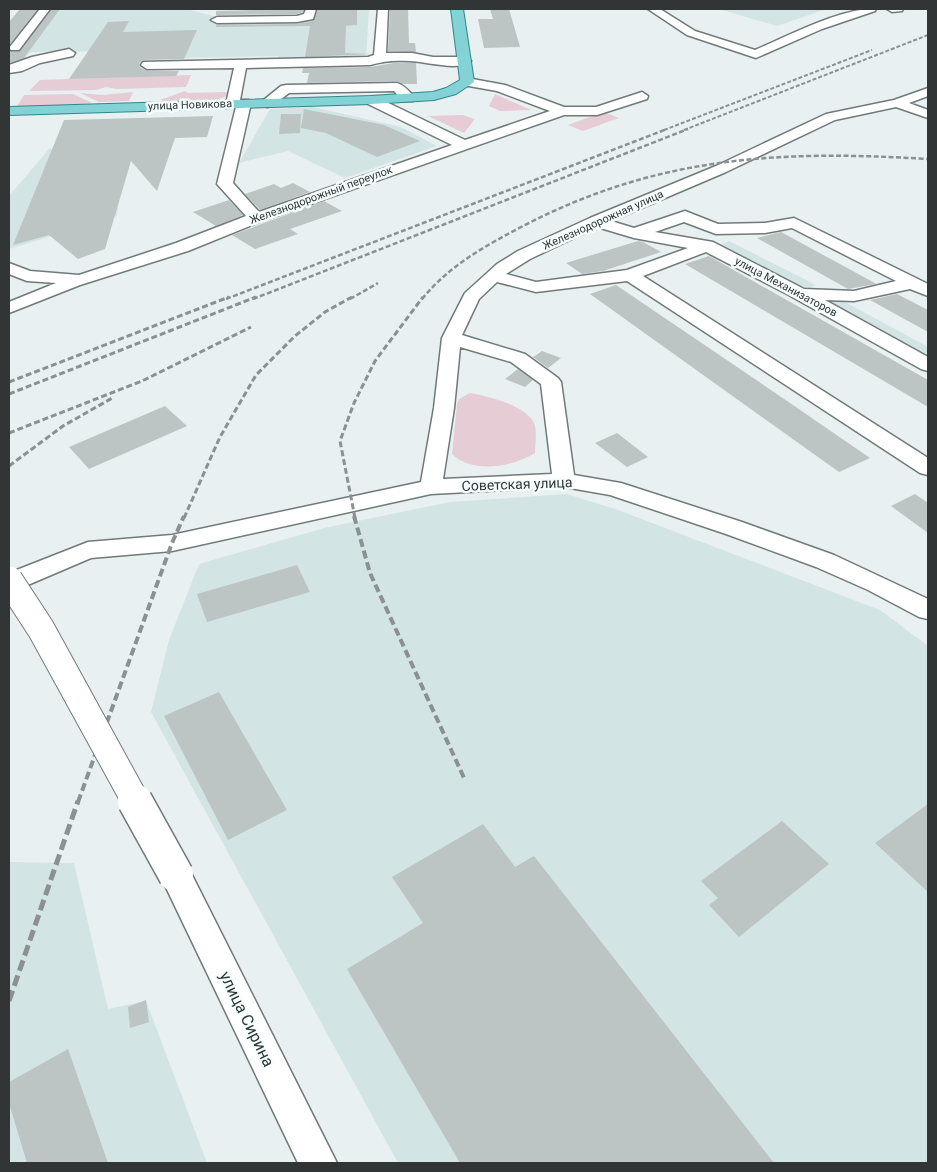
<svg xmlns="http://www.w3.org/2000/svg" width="937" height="1172" font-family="Roboto,sans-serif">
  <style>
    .built { fill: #d3e4e5 }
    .green { fill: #e5ccd5 }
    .building { fill: #bcc4c4 }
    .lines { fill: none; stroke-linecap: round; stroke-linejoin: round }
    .minor-casing { stroke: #727979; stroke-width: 3 }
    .major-casing { stroke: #31888b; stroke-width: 2 }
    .minor { fill: #fff; fill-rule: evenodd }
    .major { fill: #83d2d5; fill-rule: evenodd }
    .rail-far4 { stroke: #8b9091; stroke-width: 2; stroke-dasharray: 4 2; stroke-linecap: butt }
    .rail-far3 { stroke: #8b9091; stroke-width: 2.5; stroke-dasharray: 5 2.5; stroke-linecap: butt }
    .rail-far2 { stroke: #8b9091; stroke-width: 3; stroke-dasharray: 6 3; stroke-linecap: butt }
    .rail-far1 { stroke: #8b9091; stroke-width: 4; stroke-dasharray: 8 4; stroke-linecap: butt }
    .rail { stroke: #8b9091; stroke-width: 5; stroke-dasharray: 11 5; stroke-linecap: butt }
    .minor-bridge-far1-casing { stroke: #727979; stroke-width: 29; stroke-linecap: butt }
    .minor-bridge-casing { stroke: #727979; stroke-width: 37; stroke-linecap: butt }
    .minor-bridge-far1 { stroke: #fff; stroke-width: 27 }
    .minor-bridge { stroke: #fff; stroke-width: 34 }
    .labels { text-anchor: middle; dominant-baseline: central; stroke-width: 5; stroke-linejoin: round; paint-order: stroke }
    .far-street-label { font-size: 11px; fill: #323535; stroke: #f5fefe }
    .street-label { font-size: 14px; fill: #323535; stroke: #f5fefe }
    .near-street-label { font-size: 16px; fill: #323535; stroke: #f5fefe }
  </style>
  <rect width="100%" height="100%" fill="#e8f0f1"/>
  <!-- built -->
  <path class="built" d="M20 9H186L213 16 301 14 302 9H369L366 58 279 60 278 56 122 59 125 51 30 52 21 63 9 64V38L12 34H9V22Z
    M719 9H826L777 26Z
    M313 107 401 127 437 146 345 178 288 151 239 163 270 109Z
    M124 145 117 216 9 249V196L49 149Z
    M729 241 816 285 805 290 719 245Z
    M834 296 928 347V361L821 302Z
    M567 494 618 510 880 610 928 646V1163H398L151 712 169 640 199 564 324 528 450 502Z
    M9 862 74 863 108 1009 146 1001 207 1163H9Z"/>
  <!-- green -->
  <path class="green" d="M191 75 186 87 116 89 106 87 96 90 29 91 40 80Z
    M185 91 188 93 225 92 229 93V95C210 104 180 106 160 100Z
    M133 92 129 101 99 102 80 93 103 95Z
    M73 94 92 103 63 107 16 108 24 95Z
    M495 94 531 110 500 111 489 106Z
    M604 112 619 118 583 131 568 125Z
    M463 115 475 119 464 133 428 116Z
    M470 393C487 396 530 406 535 426 537 434 535 445 535 453 513 467 472 474 452 454L457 404 459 399Z"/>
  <!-- building -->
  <path class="building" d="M20 9H38L9 45V22Z
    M52 9H60L24 58 9 63V50L20 51Z
    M301 9H304L303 12 297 14 216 15V11Z
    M318 9H357V25L341 26 346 25 345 53 372 54 305 57 310 26 216 27V25L297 24 313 21Z
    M390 9H408L409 43H415L416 52 388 51Z
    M490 9H509L520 47 484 48 478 19H493Z
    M129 21 123 32 197 30 184 59 143 60 139 64 140 67 147 71H179L176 76 69 79 108 22Z
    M394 63H416L417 84H404L397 81 307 83 309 73H302L303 68 370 67Z
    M304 109 384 125 420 141 377 157 326 133 301 128Z
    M281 114H301L300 133 279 134Z
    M213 116 207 137 175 138 157 191 131 161 105 249 78 259 49 235 13 245 64 120Z
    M293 183 310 192 260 210 245 194 274 184 281 188Z
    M229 200 243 215 216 226 193 212Z
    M324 201 342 211 290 229 298 234 255 249 232 235Z
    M781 232 873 282 876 284 848 289 757 238Z
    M638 241 643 242 661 252 603 271 582 274 566 263Z
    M709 256 928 380V407L685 264Z
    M616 285 790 403 870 458 839 472 590 294Z
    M897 294 928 310V332L870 300Z
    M542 351 561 358 548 368 533 357Z
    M518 369 533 380 525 387 505 379Z
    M165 406 187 426 89 469 69 447Z
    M617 433 648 457 627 467 595 443Z
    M915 494 928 503V533L891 506Z
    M297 565 310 592 207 622 197 594Z
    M219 692 287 810 228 840 164 716Z
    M928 804V892L875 843Z
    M782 821 829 864 739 937 709 905 718 898 701 881Z
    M483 824 515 867 534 856 774 1163H460L347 969 423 923 392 877Z
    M146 1000 149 1022 130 1028 128 1007Z
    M68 1049 108 1163H27L9 1103V1082Z"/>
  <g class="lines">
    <!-- minor casing -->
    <g class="minor-casing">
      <path id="minor" d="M40 9H50L19 50H11L9 48Z
        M306 9H316L313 19 297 22 217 23 211 20 217 17 297 16 304 14Z
        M378 9H388L386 53H412L433 57H465L471 61C461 72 423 61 409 61 394 60 384 61 370 65L246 68 240 100H249L251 103 233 183 259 212 452 145 366 103 364 100 366 97H376L465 140 550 111 497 91 463 85 461 82 463 79 467 78 505 85 564 107H596L642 92 648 96 647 99 597 115H564L262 221 188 251 80 285 9 313V302L56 283 27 281 9 274V263L30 271 79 275 176 243 246 216 217 184 236 107H228L226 104 234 68 147 69 141 65 143 62 368 57 374 55Z
        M648 9H660L695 31 755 50C788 36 842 7 876 9L875 11 822 29 756 58 687 35Z
        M887 9H903L902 11 892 12Z
        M69 49 75 53 73 56 40 63 22 71 9 73V65L32 57Z
        M397 83C404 85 410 92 415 98L413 101H403L394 91 289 93 272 106 267 107 260 103 281 86 286 85Z
        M928 88V96L909 103 928 110V118L896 107 835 120 726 172 611 221 634 228 685 211 718 224 765 223 794 218 928 284V296L910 289 854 301 825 300 928 357V371L921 369 787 294 706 252 643 276 928 458V475L920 473 627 281 536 292 497 282 479 299 462 335 525 354 558 378 561 382 574 475 621 483 742 522 834 555 928 599V619L919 617 868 590 816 567 726 534 610 495 564 487 431 494 172 551 91 558 9 593V573L88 542 172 535 421 482 434 408 442 338 465 293 497 264 518 251 590 218 716 166 826 114 894 100ZM684 222 716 234 765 233 792 228 896 281 854 291 804 289 713 242 655 232ZM597 227 634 238 688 248 627 270 536 282 506 274 530 259ZM460 347 511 362 541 384 552 474 443 479 454 408Z
        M176 860 187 865 337 1163H298L160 875 165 865Z"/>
    </g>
    <!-- major casing -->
    <g class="major-casing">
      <path id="major" d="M451 9H463L474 82 456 94 434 100 371 104 9 115V107L371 96 433 92 446 88 460 80Z"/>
    </g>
    <!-- minor -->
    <use href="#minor" class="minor"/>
    <!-- major -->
    <use href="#major" class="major"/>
    <!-- rail-far4 -->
    <path class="rail-far4" d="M664 130 872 50
      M684 130 928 35"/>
    <!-- rail-far3 -->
    <path class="rail-far3" d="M226 299 667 129
      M253 299 688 129
      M350 299 378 283
      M422 299C450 265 485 246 523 226 658 156 779 150 928 159"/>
    <!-- rail-far2 -->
    <path class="rail-far2" d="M9 382 229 297
      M9 394 256 297
      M9 433 142 381 251 327
      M9 466 63 426 114 397
      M184 518 220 437 256 375 295 336 325 312 352 297
      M355 518 340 441 354 403 375 361 423 297"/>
    <!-- rail-far1 -->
    <path class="rail-far1" d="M354 516 370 573 465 780
      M78 802 172 543 184 516"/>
    <!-- rail -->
    <path class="rail" d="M9 1001 78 801"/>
    <!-- minor-bridge-far1 casing -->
    <g class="minor-bridge-far1-casing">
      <path id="minor-bridge-far1" d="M9 580 41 629 136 802"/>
    </g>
    <!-- minor-bridge casing -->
    <g class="minor-bridge-casing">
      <path id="minor-bridge" d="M135 801 176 875"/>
    </g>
    <!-- minor-bridge-far1 -->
    <use href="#minor-bridge-far1" class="minor-bridge-far1"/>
    <!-- minor-bridge -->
    <use href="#minor-bridge" class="minor-bridge"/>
  </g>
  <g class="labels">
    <!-- far-street labels -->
    <g class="far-street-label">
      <text transform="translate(190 105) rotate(-2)">улица Новикова</text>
      <text transform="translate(321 195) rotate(-20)">Железнодорожный переулок</text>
      <text transform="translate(603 220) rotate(-24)">Железнодорожная улица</text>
      <text transform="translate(786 287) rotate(28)">улица Механизаторов</text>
    </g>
    <!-- street labels -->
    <g class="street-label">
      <text transform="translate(517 484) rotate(-2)">Советская улица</text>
    </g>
    <!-- near-street labels -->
    <g class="near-street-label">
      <text transform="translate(247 1019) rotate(64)">улица Сирина</text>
    </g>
  </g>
  <!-- border -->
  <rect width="937" height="1172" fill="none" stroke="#323535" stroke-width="20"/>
</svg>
